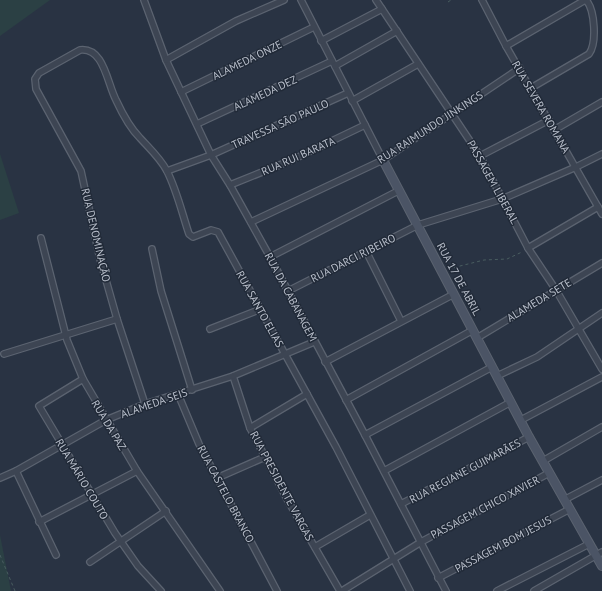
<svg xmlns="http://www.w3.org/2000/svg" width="602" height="591" viewBox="0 0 602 591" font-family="'PT Sans',sans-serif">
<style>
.green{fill:#2b4044}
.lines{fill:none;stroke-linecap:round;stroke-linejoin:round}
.street-casing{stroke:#5b6370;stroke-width:8}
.secondary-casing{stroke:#5b6370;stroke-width:10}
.path{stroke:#495d60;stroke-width:1;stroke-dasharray:3 3;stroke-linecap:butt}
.street{stroke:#3d4553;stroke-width:5.5}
.secondary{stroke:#4b5465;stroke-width:8}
.labels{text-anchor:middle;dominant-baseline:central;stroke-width:3;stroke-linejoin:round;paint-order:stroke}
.street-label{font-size:11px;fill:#bac0cc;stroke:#212a38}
</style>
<rect width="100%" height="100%" fill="#293343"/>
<!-- green -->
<g class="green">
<polygon points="0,0 50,0 0,36"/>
<polygon points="0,154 19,213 0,220"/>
<polygon points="0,535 11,591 0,591"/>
</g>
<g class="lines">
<!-- street casing -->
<g class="street-casing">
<g id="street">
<polyline points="144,0 166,60 211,155 230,185 270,257 365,435 446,591"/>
<polyline points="301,0 383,160"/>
<polyline points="376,0 480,156 528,248 556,290 602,369"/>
<polyline points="482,0 506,46 602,214"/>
<polyline points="321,41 382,9"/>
<polyline points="506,46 585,0"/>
<polyline points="166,60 236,21 284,0"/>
<polyline points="335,66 397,31"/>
<path d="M 531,88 L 589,54 C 597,43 595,10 586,0"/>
<polyline points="181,92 314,27"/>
<polyline points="352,101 418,64"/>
<polyline points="197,124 332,61"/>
<polyline points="554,130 602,102"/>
<polyline points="480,156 549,120"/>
<polyline points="167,171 211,155 348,93"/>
<polyline points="230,185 292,160 365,125"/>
<polyline points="251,222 383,160 520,68"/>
<polyline points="41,238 67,340 83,379 137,471 220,591"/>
<polyline points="528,248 598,207"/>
<polyline points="152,249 161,291 192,390"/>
<polyline points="366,251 401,321"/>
<polyline points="270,257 398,191"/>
<polyline points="288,291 418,225 502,199 576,167 602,154"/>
<polyline points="210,329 261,309"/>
<polyline points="477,338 602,263"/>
<polyline points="4,354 117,319"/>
<polyline points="325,362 454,294"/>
<polyline points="233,376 250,428 287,499 340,591"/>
<polyline points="497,376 537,357 602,313"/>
<polyline points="83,379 39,406 115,533 138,566 161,591"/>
<polyline points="178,394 199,444 277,591"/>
<polyline points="346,400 473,330"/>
<path d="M 145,404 L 117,319 L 100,259 L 81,171 L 36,89 L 35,79 L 39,73 L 80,50 C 104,47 107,83 116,100 C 122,113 129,127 140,138 C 150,149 160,158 167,171 C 177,191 182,213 189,234 L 193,237 L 211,230 L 218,232 L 336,447 L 410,591"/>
<polyline points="521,420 602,377"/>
<polyline points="250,428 307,394"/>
<polyline points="365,435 492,367"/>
<polyline points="543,461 602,427"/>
<polyline points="16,471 56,555"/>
<polyline points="384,471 511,402"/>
<polyline points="0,478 16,471 106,420 145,404 233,376 314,342"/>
<polyline points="217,478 265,457"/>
<polyline points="564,500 602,480"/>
<polyline points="401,504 529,437"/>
<polyline points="39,522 137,471"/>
<polyline points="315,547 370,515"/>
<polyline points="90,562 166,511"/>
<polyline points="438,578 568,510"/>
<polyline points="342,591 421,542 549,473"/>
<polyline points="497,591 589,544"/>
<polyline points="534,591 602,552"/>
</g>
</g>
<!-- secondary casing -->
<g class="secondary-casing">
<polyline id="secondary" points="383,160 529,437 602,566"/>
</g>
<!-- path -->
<g class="path">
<polyline points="448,2 451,0"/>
<polyline points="448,269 484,260 507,259 522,252"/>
<polyline points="0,555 15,591"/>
</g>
<!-- street -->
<use href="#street" class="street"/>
<!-- secondary -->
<use href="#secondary" class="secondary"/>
</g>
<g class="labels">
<!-- street labels -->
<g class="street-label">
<text transform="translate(247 60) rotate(-26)">ALAMEDA ONZE</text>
<text transform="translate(265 93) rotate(-25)">ALAMEDA DEZ</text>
<text transform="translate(541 107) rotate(60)">RUA SEVERA ROMANA</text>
<text transform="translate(280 124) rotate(-24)">TRAVESSA SÃO PAULO</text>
<text transform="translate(430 127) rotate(-33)">RUA RAIMUNDO JINKINGS</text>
<text transform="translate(298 156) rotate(-24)">RUA RUI BARATA</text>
<text transform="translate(493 182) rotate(61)">PASSAGEM LIBERAL</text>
<text transform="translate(96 235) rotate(77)">RUA DENOMINAÇÃO</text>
<text transform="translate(353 258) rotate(-27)">RUA DARCI RIBEIRO</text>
<text transform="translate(459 279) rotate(62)">RUA 17 DE ABRIL</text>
<text transform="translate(291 297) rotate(62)">RUA DA CABANAGEM</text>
<text transform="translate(539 300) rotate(-31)">ALAMEDA SETE</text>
<text transform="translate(260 309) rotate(61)">RUA SANTO ELIAS</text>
<text transform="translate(154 403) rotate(-19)">ALAMEDA SEIS</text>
<text transform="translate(109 425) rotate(59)">RUA DA PAZ</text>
<text transform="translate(465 471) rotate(-28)">RUA REGIANE GUIMARÃES</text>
<text transform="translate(82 479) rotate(59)">RUA MÁRIO COUTO</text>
<text transform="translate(282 486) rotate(62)">RUA PRESIDENTE VARGAS</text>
<text transform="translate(226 494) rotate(62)">RUA CASTELO BRANCO</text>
<text transform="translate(485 507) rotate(-28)">PASSAGEM CHICO XAVIER</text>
<text transform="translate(503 544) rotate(-28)">PASSAGEM BOM JESUS</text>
</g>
</g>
</svg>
